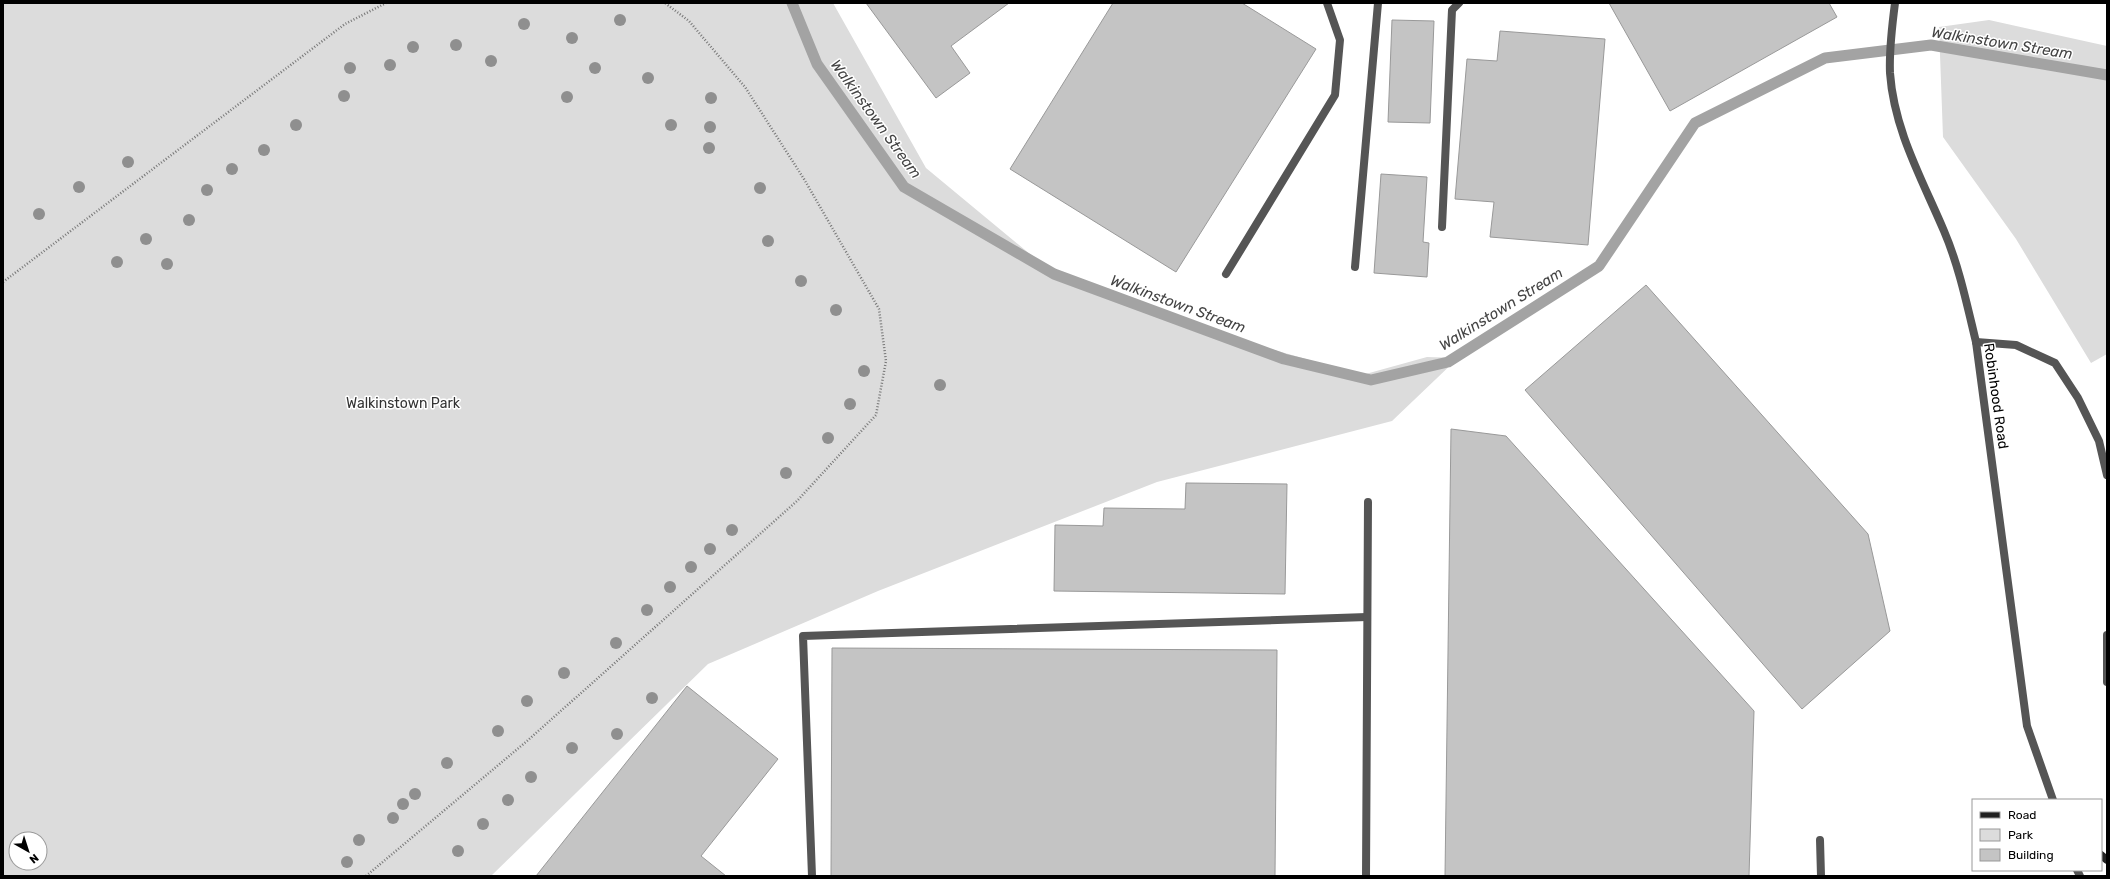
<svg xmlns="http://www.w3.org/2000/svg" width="2110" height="879" viewBox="0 0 2110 879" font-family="Rubik,sans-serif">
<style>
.green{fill:#dcdcdc;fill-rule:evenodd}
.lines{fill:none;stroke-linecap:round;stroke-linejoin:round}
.stream{stroke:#a3a3a3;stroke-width:11}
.building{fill:#c4c4c4;stroke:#999}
.path{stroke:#777;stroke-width:2.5;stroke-dasharray:1 2;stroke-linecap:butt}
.service{stroke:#555;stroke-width:8}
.minor{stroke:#555;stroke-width:8}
.tertiary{stroke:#555;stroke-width:8}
.secondary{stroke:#222;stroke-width:8}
.tree{fill:#8f8f8f}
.labels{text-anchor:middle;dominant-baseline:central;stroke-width:3;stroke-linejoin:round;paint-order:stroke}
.street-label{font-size:14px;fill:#000;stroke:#fff}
.park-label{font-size:14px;fill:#333;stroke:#fff}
.water-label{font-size:15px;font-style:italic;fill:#444;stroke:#fff}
</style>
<rect width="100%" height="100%" fill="#fff"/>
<!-- green -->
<g class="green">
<path d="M 3,3 L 833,3 L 926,168 L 1054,274 L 1267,348 L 1362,375 L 1427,357 L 1458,358 L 1392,421 L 1157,482 L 878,591 L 708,664 L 491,876 L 3,876 ZM 16,839 L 40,839 L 40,863 L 16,863 Z"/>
<polygon points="1989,20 2107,46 2107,354 2091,363 2016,239 1943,137 1939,27"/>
</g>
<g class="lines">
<!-- stream -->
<polyline class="stream" points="792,3 817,64 904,187 1054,274 1284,359 1371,380 1448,362 1599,266 1695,123 1825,58 1931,45 2107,75"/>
</g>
<!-- building -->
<g class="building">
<polygon points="866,3 1009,3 951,46 970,73 936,98"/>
<polygon points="1113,3 1242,3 1316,49 1176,272 1010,169"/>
<polygon points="1609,3 1829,3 1837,17 1670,111"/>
<polygon points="1392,20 1434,21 1430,123 1388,122"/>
<polygon points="1500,31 1605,39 1588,245 1490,237 1494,202 1455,199 1467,59 1497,61"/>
<polygon points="1381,174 1427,177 1423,242 1429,243 1427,277 1374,273"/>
<polygon points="1646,285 1868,534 1890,631 1802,709 1525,390"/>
<polygon points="1451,429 1506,436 1754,711 1749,876 1445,876"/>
<polygon points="1186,483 1287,484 1285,594 1054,591 1055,525 1103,526 1104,508 1185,509"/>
<polygon points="832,648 1277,650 1275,876 831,876"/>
<polygon points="687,686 778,759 701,856 726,876 536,876"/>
</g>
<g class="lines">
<!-- path -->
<g class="path">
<polyline points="3,282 345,24 386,3"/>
<polyline points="366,876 527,741 797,501 876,415 886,361 879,309 804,179 745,87 689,21 665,3"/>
</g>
<!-- service -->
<g class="service">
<polyline points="1442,227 1452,10 1459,3"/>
<polyline points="1355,267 1378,3"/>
<polyline points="1226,274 1335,95 1340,40 1327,3"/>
<polyline points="1820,840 1821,876"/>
<polyline points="812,876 803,636 1367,617"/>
<polyline points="1366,876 1368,502"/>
</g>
<!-- minor -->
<g class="minor">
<polyline points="1976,342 2016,345 2055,363 2078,398 2099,441 2107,475"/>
<polyline points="2107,635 2107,682"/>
</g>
<!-- tertiary -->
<g class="tertiary">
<path d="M 1895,3 C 1892,26 1889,50 1890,73 C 1894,130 1922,179 1944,231 C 1959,266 1967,305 1976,342 L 2027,726 L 2053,800"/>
<polyline points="2077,870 2080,876"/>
</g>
<!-- secondary -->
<polyline class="secondary" points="2101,855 2107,860"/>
</g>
<!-- trees -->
<g class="tree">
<circle cx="620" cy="20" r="6"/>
<circle cx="524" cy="24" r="6"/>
<circle cx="572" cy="38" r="6"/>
<circle cx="456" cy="45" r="6"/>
<circle cx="413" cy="47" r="6"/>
<circle cx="491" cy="61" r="6"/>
<circle cx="390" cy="65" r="6"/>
<circle cx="350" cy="68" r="6"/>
<circle cx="595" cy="68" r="6"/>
<circle cx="648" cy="78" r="6"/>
<circle cx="344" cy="96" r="6"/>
<circle cx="567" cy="97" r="6"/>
<circle cx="711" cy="98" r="6"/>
<circle cx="296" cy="125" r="6"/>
<circle cx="671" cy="125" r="6"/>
<circle cx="710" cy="127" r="6"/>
<circle cx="709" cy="148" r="6"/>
<circle cx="264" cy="150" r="6"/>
<circle cx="128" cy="162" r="6"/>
<circle cx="232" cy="169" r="6"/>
<circle cx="79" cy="187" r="6"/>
<circle cx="760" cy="188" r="6"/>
<circle cx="207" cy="190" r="6"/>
<circle cx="39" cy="214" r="6"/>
<circle cx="189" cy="220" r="6"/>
<circle cx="146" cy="239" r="6"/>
<circle cx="768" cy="241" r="6"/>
<circle cx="117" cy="262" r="6"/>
<circle cx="167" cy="264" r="6"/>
<circle cx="801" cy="281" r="6"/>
<circle cx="836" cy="310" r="6"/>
<circle cx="864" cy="371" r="6"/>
<circle cx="940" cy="385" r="6"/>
<circle cx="850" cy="404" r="6"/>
<circle cx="828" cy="438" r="6"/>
<circle cx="786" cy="473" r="6"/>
<circle cx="732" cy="530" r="6"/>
<circle cx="710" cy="549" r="6"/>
<circle cx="691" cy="567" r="6"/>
<circle cx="670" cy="587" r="6"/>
<circle cx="647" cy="610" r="6"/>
<circle cx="616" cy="643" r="6"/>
<circle cx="564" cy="673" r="6"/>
<circle cx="652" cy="698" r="6"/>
<circle cx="527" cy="701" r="6"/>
<circle cx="498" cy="731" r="6"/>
<circle cx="617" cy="734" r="6"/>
<circle cx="572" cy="748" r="6"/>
<circle cx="447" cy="763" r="6"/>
<circle cx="531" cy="777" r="6"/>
<circle cx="415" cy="794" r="6"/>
<circle cx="508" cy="800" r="6"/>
<circle cx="403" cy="804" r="6"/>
<circle cx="393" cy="818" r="6"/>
<circle cx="483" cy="824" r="6"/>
<circle cx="359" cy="840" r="6"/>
<circle cx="458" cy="851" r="6"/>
<circle cx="347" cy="862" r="6"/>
</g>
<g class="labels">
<!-- street labels -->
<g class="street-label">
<text transform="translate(1996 396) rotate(82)">Robinhood Road</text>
</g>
<!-- park labels -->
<g class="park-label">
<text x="403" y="403">Walkinstown Park</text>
</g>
<!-- water labels -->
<g class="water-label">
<text transform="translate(2002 43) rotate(9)">Walkinstown Stream</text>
<text transform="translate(876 119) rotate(54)">Walkinstown Stream</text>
<text transform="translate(1178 304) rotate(20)">Walkinstown Stream</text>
<text transform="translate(1501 309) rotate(-32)">Walkinstown Stream</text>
</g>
</g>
<!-- border -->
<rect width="2110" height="879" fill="none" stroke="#000000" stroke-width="8"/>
<!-- legend -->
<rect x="1972" y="799" width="130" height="72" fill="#ffffff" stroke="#999999"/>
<rect x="1980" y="812" width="20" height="6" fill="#222222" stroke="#999999"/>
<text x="2008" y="819" font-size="12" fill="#000000">Road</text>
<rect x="1980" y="829" width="20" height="12" fill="#dcdcdc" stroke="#999999"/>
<text x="2008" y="839" font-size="12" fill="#000000">Park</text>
<rect x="1980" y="849" width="20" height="12" fill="#c4c4c4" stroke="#999999"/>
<text x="2008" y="859" font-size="12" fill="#000000">Building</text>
<!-- north arrow -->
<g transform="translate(28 851) rotate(141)"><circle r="19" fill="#ffffff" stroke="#999999"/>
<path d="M0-3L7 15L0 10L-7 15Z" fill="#000000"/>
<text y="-6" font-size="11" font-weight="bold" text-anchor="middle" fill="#000000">N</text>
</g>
</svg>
